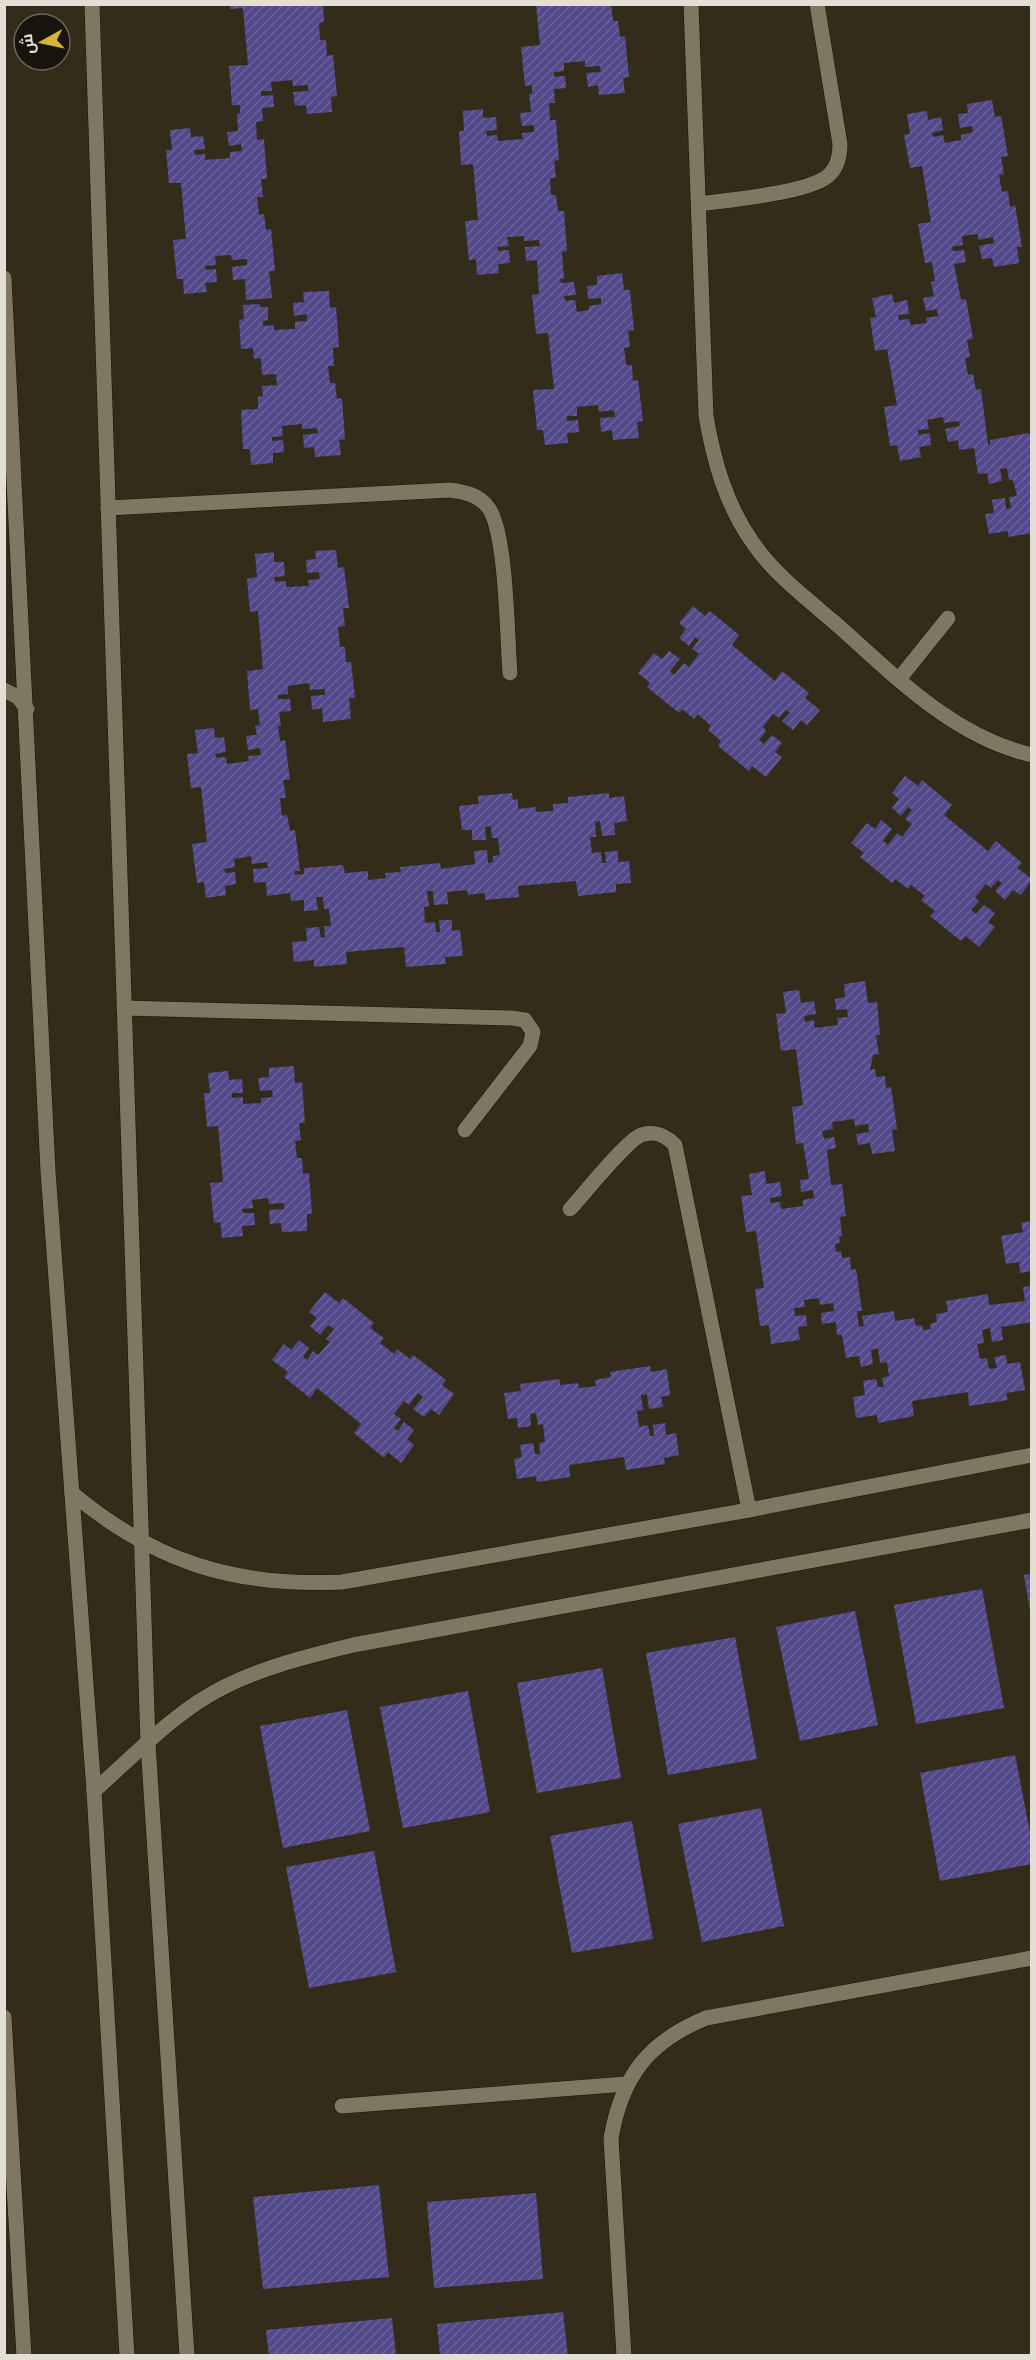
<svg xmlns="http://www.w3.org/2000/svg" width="1036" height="2360" viewBox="0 0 1036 2360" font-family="'PT Sans Narrow',Cairo,sans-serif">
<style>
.building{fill:url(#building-hatch)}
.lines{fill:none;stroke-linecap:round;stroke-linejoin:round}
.service-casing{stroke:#1b1404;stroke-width:16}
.minor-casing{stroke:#1b1404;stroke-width:16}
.tertiary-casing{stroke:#1b1404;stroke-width:16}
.service{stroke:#807763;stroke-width:15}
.minor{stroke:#807763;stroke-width:15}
.tertiary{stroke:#807763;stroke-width:15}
</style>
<defs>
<pattern id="building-hatch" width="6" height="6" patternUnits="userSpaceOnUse" patternTransform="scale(1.5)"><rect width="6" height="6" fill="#53498a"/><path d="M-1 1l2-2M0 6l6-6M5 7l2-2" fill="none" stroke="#6c639a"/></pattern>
</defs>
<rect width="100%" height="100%" fill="#342c1a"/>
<!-- building -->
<g class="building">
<polygon points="230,4 323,4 324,22 319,23 320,40 326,40 327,56 333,55 337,96 331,97 332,112 307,114 306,105 295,106 293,92 308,91 308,85 293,86 292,80 271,82 272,91 261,91 261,96 273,95 274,107 262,108 263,121 256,122 257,140 264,139 267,179 261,179 263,197 257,197 259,215 264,214 266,230 271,229 275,271 269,271 272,298 246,300 245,279 233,280 232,267 247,265 247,259 232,260 231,255 215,256 216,265 205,266 206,270 216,269 217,282 205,283 207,292 184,294 183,279 177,279 173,240 186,239 181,183 169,183 166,150 172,150 170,130 190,128 191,137 203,136 205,149 194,150 195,155 205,154 205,160 230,158 230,152 242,151 241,144 229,146 227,132 238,131 237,114 240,113 240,105 232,105 229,66 248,65 243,8 230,9"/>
<polygon points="536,4 611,4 613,21 618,21 620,37 625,36 629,77 623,78 625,93 599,95 598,85 588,87 586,73 601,72 600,66 585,67 585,61 564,63 564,71 554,72 554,77 565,76 566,88 554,89 555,103 549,103 550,120 556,120 559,160 554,161 556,178 550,178 551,195 556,195 558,211 564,211 567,251 562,252 564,279 560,279 561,283 574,282 576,295 564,296 565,301 575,300 577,312 589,310 589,306 601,304 601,298 588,299 587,286 597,285 597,276 622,273 624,290 630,290 634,330 628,331 630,347 624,348 626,365 632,365 633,381 638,380 643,421 637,422 639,438 613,440 612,430 601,432 600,418 615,417 614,410 599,412 598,405 577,407 577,416 567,416 567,421 578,420 579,432 567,433 568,443 545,445 543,430 537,430 533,390 554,389 548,333 536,334 532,295 539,294 537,260 526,261 525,247 540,246 539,240 524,241 524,236 507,237 509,246 497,247 498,251 509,250 510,263 498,264 499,273 477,275 476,259 469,260 465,221 478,220 473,164 461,165 459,131 464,131 463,111 483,109 483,118 496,117 497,130 486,131 487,136 497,135 498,141 523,139 522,133 534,132 534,125 522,126 520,113 531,112 529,94 532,94 532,85 525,86 521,47 540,45"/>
<polygon points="992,100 995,117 1001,116 1008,156 1001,157 1004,174 999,175 1002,192 1008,191 1010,207 1015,205 1022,247 1017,247 1019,263 994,267 992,258 982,259 979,246 994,243 993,237 978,240 978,234 962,236 963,245 952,247 953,251 964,250 966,262 954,264 961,300 966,299 973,339 967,340 970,357 965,358 968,375 973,374 976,390 981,389 988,445 990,444 990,440 1029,433 1032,439 1032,533 1008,537 1008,531 989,534 985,514 994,513 992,500 1005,498 1006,509 1011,508 1009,497 1017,496 1013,480 1009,480 1007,468 1000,469 1002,481 989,484 987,473 978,474 974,448 959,450 958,440 948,442 945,429 960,426 959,421 944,423 943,417 927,420 929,429 918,430 919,435 930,433 931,445 919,447 921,457 900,461 897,445 890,446 884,407 897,405 887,349 875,351 870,318 876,317 872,298 892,294 894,303 907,300 909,314 898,315 899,320 909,319 911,325 927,323 926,318 938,316 937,309 926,311 923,298 934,296 931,282 935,281 932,262 925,263 918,224 931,222 922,166 910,168 904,135 910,134 907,114 927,111 928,120 941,117 943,130 932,133 933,137 943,135 945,143 961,140 961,135 973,132 972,126 960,128 958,114 968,113 967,104"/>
<polygon points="329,291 330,308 336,307 339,347 333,348 334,366 328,366 330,383 335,383 337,399 342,398 345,439 339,440 341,455 315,457 314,447 304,448 303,435 318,433 317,428 302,429 302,424 282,426 283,436 272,437 272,441 283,440 284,452 273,453 273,463 251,465 250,449 243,449 241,410 258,409 258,397 263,396 262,386 277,385 276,374 262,375 261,358 254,359 253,348 241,349 239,320 244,319 243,305 260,304 260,307 268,307 268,320 263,321 263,326 274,325 274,330 295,329 295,322 307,321 307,314 294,316 293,303 304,302 303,292"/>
<polygon points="336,550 338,568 344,567 349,608 343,608 345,626 338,627 340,647 345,647 346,662 351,662 355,698 349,698 351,719 323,722 322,708 312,710 311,696 325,695 325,689 310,690 309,683 288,686 288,694 278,695 278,699 290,699 291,711 279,712 281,726 278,726 280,741 285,740 290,780 283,780 286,798 280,798 282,816 287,815 290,831 295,830 300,871 295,871 295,875 304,874 304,868 343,865 345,873 368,871 368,880 386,878 385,873 401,872 400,867 440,863 441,869 475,864 474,851 487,850 488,863 493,862 493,856 500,855 498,838 492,838 491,826 485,827 486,840 472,840 472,830 462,830 459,806 479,804 478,796 512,793 513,800 518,799 518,809 536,807 536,812 553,811 553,804 568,803 568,797 609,793 609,798 624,796 627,821 614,823 615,835 602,836 600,821 595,822 596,837 590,837 592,853 601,852 602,863 606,863 605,852 618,851 618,862 629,861 631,883 616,884 616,892 578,896 576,881 518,886 519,897 485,900 485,893 468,895 467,890 447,892 448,904 434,905 433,891 427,891 429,906 424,907 425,923 435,922 436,932 440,932 439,920 452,920 452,931 460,930 463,956 445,957 446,964 406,967 404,947 346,952 347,964 314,967 314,960 294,962 292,942 307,941 306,928 319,927 321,938 325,937 324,926 331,926 329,909 324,909 323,897 316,897 318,910 304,911 304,900 291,901 290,893 267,896 266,882 254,883 253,869 268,868 267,862 252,864 251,856 234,859 235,867 224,869 225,873 235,872 236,884 225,886 226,895 206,898 204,882 197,883 192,844 207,842 201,787 191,788 187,754 198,753 195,730 214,728 215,738 224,737 226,752 215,754 216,758 226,757 227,764 249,761 248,756 261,755 260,748 248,750 246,736 257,735 255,726 260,725 258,709 250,710 247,671 263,669 258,611 250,612 247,579 257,577 255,554 274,552 274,562 284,562 285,576 274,577 275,582 286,581 286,587 309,586 308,580 320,579 319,572 307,573 306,560 316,559 315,551"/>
<polygon points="693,606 705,616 710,611 739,635 732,645 775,681 782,671 809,693 805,698 820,710 807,725 801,720 793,730 782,721 790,713 786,710 779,718 773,714 763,727 766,731 759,740 764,744 772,735 782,743 775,752 782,757 766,777 752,766 749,771 718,746 721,741 708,730 711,726 698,714 694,719 682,709 679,713 647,687 650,683 638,673 654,653 662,659 669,651 680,659 670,671 674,675 684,663 689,667 699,654 692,649 699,640 695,637 689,646 679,638 686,629 679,623"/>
<polygon points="905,776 918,786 922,780 952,805 944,815 988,851 996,841 1022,863 1017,868 1032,879 1021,895 1013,890 1005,900 995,891 1002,883 998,880 991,888 986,884 975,897 979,901 971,910 976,914 984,905 995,913 988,922 995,927 979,947 966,936 961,941 930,916 935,911 921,900 925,896 911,885 908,889 895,879 892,883 860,857 864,853 851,843 867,823 875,829 881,820 892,829 883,841 888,845 897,833 902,837 912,824 905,819 912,810 908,807 901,816 892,808 899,799 892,793"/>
<polygon points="865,981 868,1003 877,1002 880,1035 876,1035 879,1054 873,1055 870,1070 875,1069 876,1077 885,1076 886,1088 891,1087 897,1129 892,1130 895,1151 872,1154 870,1143 858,1145 856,1134 869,1132 868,1124 855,1126 854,1119 832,1122 833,1129 822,1131 824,1139 834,1137 836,1148 827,1150 831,1185 842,1184 846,1216 840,1217 842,1236 839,1237 840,1243 835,1244 836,1252 841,1251 842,1258 850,1257 851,1270 856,1269 862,1311 857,1311 859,1327 864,1326 862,1316 894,1311 895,1321 914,1318 916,1326 922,1325 923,1330 931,1329 930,1324 937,1322 936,1314 948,1312 946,1301 988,1294 989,1305 1025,1301 1023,1287 1032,1286 1032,1322 1001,1327 1003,1340 992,1342 990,1328 982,1330 984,1343 977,1344 980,1359 987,1358 989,1369 997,1368 994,1357 1006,1355 1007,1364 1020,1362 1025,1390 1006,1393 1008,1400 969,1406 968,1392 912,1401 914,1416 878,1423 877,1415 856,1418 853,1397 865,1395 863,1381 876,1379 878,1387 884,1387 882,1378 889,1376 887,1362 880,1363 878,1348 871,1350 873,1364 861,1367 859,1356 846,1358 842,1335 837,1335 836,1322 822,1324 821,1313 834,1311 833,1303 820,1305 819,1298 804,1300 805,1307 794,1308 795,1316 806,1315 807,1326 798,1327 800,1340 771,1344 769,1325 760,1326 755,1289 764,1288 756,1231 746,1232 741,1196 752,1195 749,1174 765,1171 766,1184 780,1182 782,1196 770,1198 770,1203 780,1202 781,1209 803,1206 803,1200 814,1198 813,1190 801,1192 800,1180 809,1179 803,1143 796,1144 792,1107 803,1105 796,1049 781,1051 776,1014 786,1013 783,992 799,990 801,1003 814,1001 816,1014 804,1016 805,1022 814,1020 815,1028 838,1025 837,1018 848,1017 847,1009 836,1010 835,999 845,997 844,984"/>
<polygon points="294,1066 295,1083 302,1082 305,1123 299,1123 301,1140 295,1141 297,1158 302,1158 303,1174 309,1173 312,1214 307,1214 307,1231 282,1232 281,1223 270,1224 269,1210 284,1209 284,1203 269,1204 268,1198 252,1200 253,1208 242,1209 243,1213 254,1213 255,1225 242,1226 243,1236 222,1238 220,1222 214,1223 210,1183 223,1182 218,1126 207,1127 204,1093 210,1093 208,1073 228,1071 229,1080 242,1079 243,1093 232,1093 232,1098 243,1097 243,1104 261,1103 261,1098 273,1097 272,1090 260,1091 258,1078 269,1077 269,1068"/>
<polygon points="1032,1221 1032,1271 1020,1273 1019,1262 1006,1264 1001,1236 1023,1232 1021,1223"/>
<polygon points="325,1292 339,1303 343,1298 374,1323 370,1328 384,1338 380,1343 394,1354 397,1349 410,1359 413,1355 446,1380 442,1385 454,1394 439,1415 431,1409 424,1417 413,1409 423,1397 418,1393 409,1405 404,1401 394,1414 401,1419 394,1428 398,1431 404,1422 414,1430 407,1439 414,1445 401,1463 388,1452 384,1458 354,1433 361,1424 317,1388 310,1398 284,1377 288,1372 272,1360 284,1344 291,1350 299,1340 309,1348 303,1357 307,1360 313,1351 318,1355 330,1342 326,1339 334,1329 328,1325 320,1335 310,1326 317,1318 309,1312"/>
<polygon points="650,1366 651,1372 667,1369 670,1395 661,1397 663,1407 649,1409 647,1394 641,1395 643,1410 637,1411 639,1427 648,1425 650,1436 654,1436 653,1425 665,1423 666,1435 676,1433 679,1455 664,1458 665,1464 626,1470 624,1457 569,1465 570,1477 537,1482 536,1476 517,1479 514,1459 522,1457 520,1445 533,1443 535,1454 540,1454 539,1443 545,1442 543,1424 538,1425 536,1413 530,1414 531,1426 518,1428 517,1418 508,1419 504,1393 521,1391 520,1384 560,1379 560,1385 578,1383 579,1388 596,1386 595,1380 611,1377 610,1372"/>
<polygon points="1032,1574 1032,1611 1030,1611 1024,1575"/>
<polygon points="982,1589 1004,1708 916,1724 894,1605"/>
<polygon points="855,1611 878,1725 800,1741 776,1627"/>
<polygon points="735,1637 757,1759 668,1775 646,1653"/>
<polygon points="602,1668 621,1778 537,1793 517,1683"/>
<polygon points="468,1691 490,1812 403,1828 380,1707"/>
<polygon points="347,1710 370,1831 283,1848 260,1726"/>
<polygon points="1015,1755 1032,1843 1032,1864 940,1881 920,1773"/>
<polygon points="761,1808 784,1926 702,1942 678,1824"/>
<polygon points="632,1821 653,1939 572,1953 550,1836"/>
<polygon points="374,1851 396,1972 309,1988 286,1867"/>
<polygon points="379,2185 389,2277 263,2289 253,2197"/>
<polygon points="536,2193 543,2279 434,2288 427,2202"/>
<polygon points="563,2312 568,2356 440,2356 437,2324"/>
<polygon points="392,2318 396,2356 269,2356 266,2330"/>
</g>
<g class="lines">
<!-- service casing -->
<g class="service-casing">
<g id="service">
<path d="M 699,204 C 727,200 813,193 830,174 C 838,166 840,154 840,144 L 817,4"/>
<path d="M 108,508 L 450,490 C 465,492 478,495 487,506 C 507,528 507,639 510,673"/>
<polyline points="899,679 948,618"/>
<polyline points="124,1008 512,1018 525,1020 533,1032 530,1046 465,1130"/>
<path d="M 570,1209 C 584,1194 626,1141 641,1135 C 655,1130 665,1135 675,1145 L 749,1510"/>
<polyline points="342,2106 626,2084"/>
</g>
</g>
<!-- minor casing -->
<g class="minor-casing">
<g id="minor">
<polyline points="92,4 148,1743 187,2356"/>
<path d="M 691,4 L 706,416 C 714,462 726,505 753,543 C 774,574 806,598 834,622 C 893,674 952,737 1032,755"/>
<path d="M 72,1493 C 154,1562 235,1587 342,1582 L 749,1510 L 1032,1455"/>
<path d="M 94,1791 C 135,1755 176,1710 226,1686 C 266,1666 310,1656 353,1645 L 1032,1520"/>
<path d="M 624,2356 L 611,2138 C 622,2076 648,2042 706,2018 L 1032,1958"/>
</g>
</g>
<!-- tertiary casing -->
<g class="tertiary-casing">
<g id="tertiary">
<polyline points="4,278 48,1171 94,1791 127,2356"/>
<polyline points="4,690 18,697 27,709"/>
<polyline points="4,2017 24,2356"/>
</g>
</g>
<!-- service -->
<use href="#service" class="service"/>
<!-- minor -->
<use href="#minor" class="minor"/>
<!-- tertiary -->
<use href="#tertiary" class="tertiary"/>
</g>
<!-- border -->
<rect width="1036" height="2360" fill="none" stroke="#e4dfd4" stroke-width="12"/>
<!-- north arrow -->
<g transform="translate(42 42) rotate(262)"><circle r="28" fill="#18150d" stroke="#6a665d" stroke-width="1.5"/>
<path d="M0-4.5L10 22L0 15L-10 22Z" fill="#d5b534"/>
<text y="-9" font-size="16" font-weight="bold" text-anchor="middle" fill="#e4dfd4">ش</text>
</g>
</svg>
